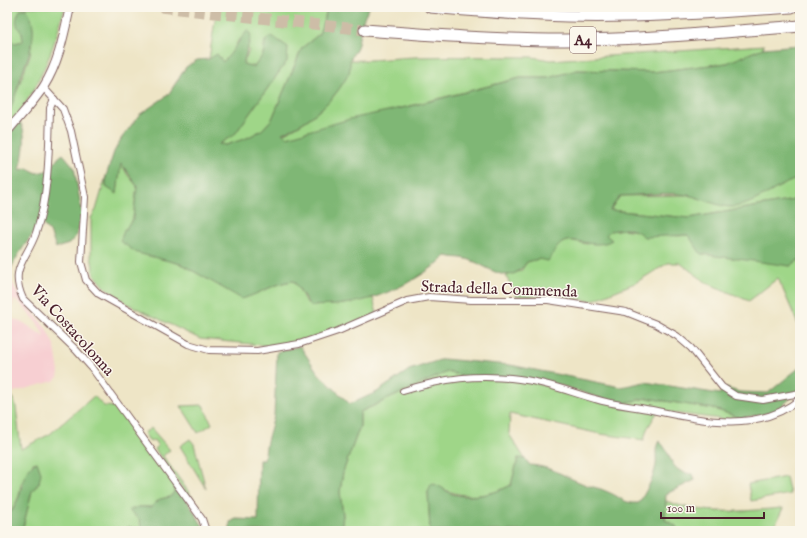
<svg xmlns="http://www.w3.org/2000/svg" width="807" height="538" viewBox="0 0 807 538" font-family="'IM FELL English',serif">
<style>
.built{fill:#f7cfd2}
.green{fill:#9fd688;stroke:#747a5a}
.forest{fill:#7fb774;stroke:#646b50}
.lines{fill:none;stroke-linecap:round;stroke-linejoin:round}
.highway-tunnel{stroke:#cdbda7;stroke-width:11;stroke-dasharray:11 5.5;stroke-linecap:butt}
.street-casing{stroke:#836461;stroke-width:8}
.secondary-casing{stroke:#836461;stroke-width:10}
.highway-casing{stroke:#836461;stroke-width:13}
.street{stroke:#fff;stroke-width:6}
.secondary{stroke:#fff;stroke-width:8}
.highway{stroke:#fff;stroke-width:11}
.labels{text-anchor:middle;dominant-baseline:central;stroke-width:3;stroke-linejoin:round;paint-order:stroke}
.shield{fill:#fbf7ec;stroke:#7f6065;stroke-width:1}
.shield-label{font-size:15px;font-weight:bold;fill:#4a1f2b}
.street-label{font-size:16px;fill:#4a1f2b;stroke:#fbf7ec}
</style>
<rect width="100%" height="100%" fill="#fbf7ec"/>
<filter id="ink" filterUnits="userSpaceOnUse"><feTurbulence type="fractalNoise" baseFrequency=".025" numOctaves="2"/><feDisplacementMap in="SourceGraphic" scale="8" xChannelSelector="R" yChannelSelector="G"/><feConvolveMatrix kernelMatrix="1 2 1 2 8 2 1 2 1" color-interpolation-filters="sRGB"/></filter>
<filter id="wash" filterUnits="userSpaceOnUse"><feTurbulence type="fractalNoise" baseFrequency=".012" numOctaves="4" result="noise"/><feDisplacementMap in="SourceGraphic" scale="16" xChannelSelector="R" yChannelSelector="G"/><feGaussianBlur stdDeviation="0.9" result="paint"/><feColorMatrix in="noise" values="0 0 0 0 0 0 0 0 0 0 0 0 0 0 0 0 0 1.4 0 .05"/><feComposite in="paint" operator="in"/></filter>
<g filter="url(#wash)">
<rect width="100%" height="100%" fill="#eee5c6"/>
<!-- built -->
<polygon class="built" points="9,277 17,292 46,328 55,347 59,372 58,377 54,381 10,393 7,384 7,317 24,323 45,337 36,321 19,302 14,300 11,310 7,309 7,281"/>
<!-- green -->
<g class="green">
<path d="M 7,7 L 65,7 C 53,51 38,93 7,127 L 7,118 L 30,55 L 33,27 L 22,33 L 23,41 L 15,43 L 7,39 Z"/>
<polygon points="217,7 310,7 318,9 318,7 328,7 319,34 302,48 272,119 262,130 247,138 226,145 219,144 235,134 287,61 265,41 263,55 254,67 243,64 249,50 239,39 231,55 223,62 209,59"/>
<path d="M 764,45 L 763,48 L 727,63 L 653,72 L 577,70 L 549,78 L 520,78 L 287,137 L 282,134 C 309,123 349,91 350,60 C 372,61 393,58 415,57 C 454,56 493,57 532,57 L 551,60 Z"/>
<path d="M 121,162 L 127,174 L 137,186 L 133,219 L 124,231 L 160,258 L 181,264 L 242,298 C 259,294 277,282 295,281 L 304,299 L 310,306 L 344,304 L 373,298 L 377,314 L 299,344 L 271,346 L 200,339 L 128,304 L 105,287 L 94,274 L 91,256 L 91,218 L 96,210 L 106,176 L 106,187 L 117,193 Z"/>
<polygon points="800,178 800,199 689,218 610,210 620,196 686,195 742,204 763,196 787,182"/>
<polygon points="622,229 678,236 688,235 790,266 800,259 800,329 778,278 749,301 707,283 680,263 668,263 635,283 591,301 557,296 516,296 506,276 521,271 527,262 538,259 561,243 569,240 587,244 606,235 610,231"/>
<path d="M 447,372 L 469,377 L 509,377 L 619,404 L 647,398 L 714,409 L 741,418 L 736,421 L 658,411 L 647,429 L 644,440 L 600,434 L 510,414 L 509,434 L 525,459 L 518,458 L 511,485 C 490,497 465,499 443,489 L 428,492 L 430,531 L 341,531 L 343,515 L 340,492 L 343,472 L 360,426 L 360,412 Z"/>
<polygon points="7,384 16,407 21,449 50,434 94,396 104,406 115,407 119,411 175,483 174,492 170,497 160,499 151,507 138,507 130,510 139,519 142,529 129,527 118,531 22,531 32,491 39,483 37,462 33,463 21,484 19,496 12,511 7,513"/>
<polygon points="203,405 212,424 198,433 181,406"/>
<polygon points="151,428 170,450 163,456 203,512 212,531 155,449 158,446 154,440 150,442 144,433"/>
<polygon points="190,439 194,444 206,489 180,446"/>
<polygon points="786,477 790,494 751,501 748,484"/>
<path d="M 666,501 C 706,516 742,511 783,508 L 775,526 L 777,531 L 678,531 L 676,526 L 665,520 Z"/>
</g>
<!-- forest -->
<g class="forest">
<path d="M 328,7 L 370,7 C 362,16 360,33 358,44 C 357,49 353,53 351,58 C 349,63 351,68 349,73 C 335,100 310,122 282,133 L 287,137 L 350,119 L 411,106 L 520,78 L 549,78 L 577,70 L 653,72 L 727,63 L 763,48 L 800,45 L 800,178 C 777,184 753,208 729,207 C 718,206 700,198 688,195 C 668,192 640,195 620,196 L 610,210 L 689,218 L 800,199 L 800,259 L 790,266 L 701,254 L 688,235 L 644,237 C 633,226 625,229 610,231 L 606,235 L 612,240 C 594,251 574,235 562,243 C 557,246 552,255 548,261 L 538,259 L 527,262 C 509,288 492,268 470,260 C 463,257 453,258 446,256 C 420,280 379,300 344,304 C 333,306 322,305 310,306 L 294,281 C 277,282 259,294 242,299 L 181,264 L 137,253 L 120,241 L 124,231 L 133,219 L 137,186 L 121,163 L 117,194 L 106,187 L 106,176 L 114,152 L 121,139 L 139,115 L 168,95 L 186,67 L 197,60 L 209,59 L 217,54 L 223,62 C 233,53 238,40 248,30 L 251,36 L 243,64 L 254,67 L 263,55 L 265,41 L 272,36 L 288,47 L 287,61 L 235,134 L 219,144 L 226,145 L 247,138 L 262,130 L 272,119 L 302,48 L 319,34 Z"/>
<path d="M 26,8 C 41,30 29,54 21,76 C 17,90 13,104 7,118 L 7,39 L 15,43 L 23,41 L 22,33 C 15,25 15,19 20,10 Z"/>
<path d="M 20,122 C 28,135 23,155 20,170 L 27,168 L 37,173 L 50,170 L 58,158 L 63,154 L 74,167 L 82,213 L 77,235 L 69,244 L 56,248 L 50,232 L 42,224 C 30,236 9,265 7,281 L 7,136 Z"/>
<polygon points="300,346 318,373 350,404 377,392 409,370 443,359 510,365 621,387 645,382 720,394 722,387 740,392 768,393 800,367 800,390 775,412 741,418 714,409 647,398 619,404 556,384 469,377 447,372 360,412 360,426 343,472 340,492 343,515 341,531 230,531 230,522 236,519 258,520 259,460 264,460 267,441 274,416 277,352"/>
<path d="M 659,441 C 674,455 667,472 693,474 L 695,480 L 666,494 L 665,520 L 676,526 L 678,531 L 430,531 L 428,492 L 431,484 C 440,484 444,491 453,494 C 471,499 495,494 511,485 L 518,458 L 525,459 L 530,465 C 549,466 562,475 579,482 C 588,487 599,487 608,492 C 621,497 623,504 639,503 C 646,491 653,480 656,465 C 657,456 654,449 659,441 Z"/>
<path d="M 37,462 L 41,473 L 39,483 L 32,491 L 22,531 L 7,531 L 7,513 L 12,511 C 14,506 17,502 19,497 C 23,485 24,467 37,462 Z"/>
<polygon points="175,481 206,531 118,531 129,527 142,529 139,519 129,510 138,507 151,507 160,499 170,497 174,492"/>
</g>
</g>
<g filter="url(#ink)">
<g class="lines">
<!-- highway-tunnel -->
<polyline class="highway-tunnel" points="161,7 365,30"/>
<!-- street casing -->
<g class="street-casing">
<g id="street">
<polyline points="43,87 63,109 71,131 85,197 81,262 86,280 99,294 188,344 209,350 257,351 299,344 338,331 407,301 429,297 471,300 548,300 626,312 656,324 677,336 691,348 722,387 736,396 763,400 800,393"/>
<path d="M 54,99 L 50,108 C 49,148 49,196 36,233 C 26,261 9,268 23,299 L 76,350 L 91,367 L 202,519 L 206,531"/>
<path d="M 403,391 C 445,378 475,374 519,379 C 546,382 570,392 595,399 C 614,405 633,406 652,410 C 700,420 758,434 800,399"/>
</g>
</g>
<!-- secondary casing -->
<g class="secondary-casing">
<path id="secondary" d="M 7,132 C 19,117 34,102 44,86 C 59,62 64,34 70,7"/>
</g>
<!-- highway casing -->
<g class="highway-casing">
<g id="highway">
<path d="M 430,7 C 475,11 521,15 567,16 C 642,18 717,12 792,7"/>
<path d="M 365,30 C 431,35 498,40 564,40 C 643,40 722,32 800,26"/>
</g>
</g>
<!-- street -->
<use href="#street" class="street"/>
<!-- secondary -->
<use href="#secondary" class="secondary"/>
<!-- highway -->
<use href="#highway" class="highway"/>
</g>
</g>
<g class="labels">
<!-- shield labels -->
<rect class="shield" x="570" y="27" width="26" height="26" rx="3"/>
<g class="shield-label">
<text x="583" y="40">A4</text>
</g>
<!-- street labels -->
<g class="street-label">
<text transform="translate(499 290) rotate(2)">Strada della Commenda</text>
<text transform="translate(72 331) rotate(48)">Via Costacolonna</text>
</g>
</g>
<!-- margin -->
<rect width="807" height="538" fill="none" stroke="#fbf7ec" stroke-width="24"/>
<!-- scale -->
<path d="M661 512v6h103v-6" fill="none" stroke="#4a1f2b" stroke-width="2"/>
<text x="667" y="512" font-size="12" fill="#4a1f2b" stroke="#fbf7ec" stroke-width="3" paint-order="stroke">100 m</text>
</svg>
